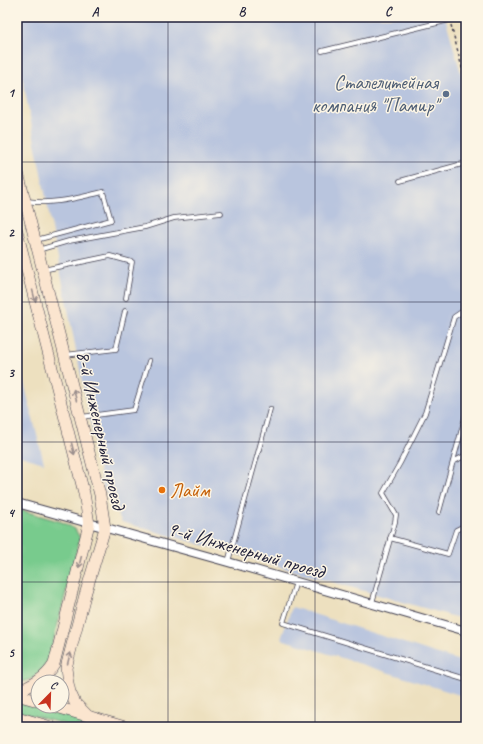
<svg xmlns="http://www.w3.org/2000/svg" width="483" height="744" viewBox="0 0 483 744" font-family="Caveat,sans-serif">
<style>
.industrial{fill:#b9c5de}
.green{fill:#78cb8d;stroke:#4d7664}
.lines{fill:none;stroke-linecap:round;stroke-linejoin:round}
.lane-casing{stroke:#403e4f;stroke-width:5.5}
.street-casing{stroke:#403e4f;stroke-width:10}
.secondary-casing{stroke:#403e4f;stroke-width:12}
.path{stroke:#403e4f;stroke-width:1.5;stroke-dasharray:3 3;stroke-linecap:butt}
.lane{stroke:#fff;stroke-width:4}
.street{stroke:#fff;stroke-width:8}
.secondary{stroke:#fbe5cf;stroke-width:11}
.oneway{stroke:#998d8c}
.grid{fill:none;stroke:#22223b;stroke-width:1;stroke-opacity:0.55}
.service-dot{fill:#5c6f8a;stroke:#fcf5e5;stroke-width:1.5}
.food-dot{fill:#e8710a;stroke:#fcf5e5;stroke-width:1.5}
.labels{text-anchor:middle;dominant-baseline:central;stroke-width:3;stroke-linejoin:round;paint-order:stroke}
.service-label{font-size:20px;fill:#4e5e75;stroke:#fcf5e5;text-anchor:end}
.street-label{font-size:20px;fill:#22223b;stroke:#fcf5e5}
.food-label{font-size:20px;fill:#c56008;stroke:#fcf5e5;text-anchor:start}
.neatline{fill:none;stroke:#22223b;stroke-width:1.5}
.grid-label{font-size:13px;text-anchor:middle;font-weight:bold;fill:#22223b}
</style>
<rect width="100%" height="100%" fill="#fcf5e5"/>
<filter id="ink" filterUnits="userSpaceOnUse"><feTurbulence type="fractalNoise" baseFrequency=".025" numOctaves="2"/><feDisplacementMap in="SourceGraphic" scale="8" xChannelSelector="R" yChannelSelector="G"/><feConvolveMatrix kernelMatrix="1 2 1 2 8 2 1 2 1" color-interpolation-filters="sRGB"/></filter>
<filter id="wash" filterUnits="userSpaceOnUse"><feTurbulence type="fractalNoise" baseFrequency=".012" numOctaves="4" result="noise"/><feDisplacementMap in="SourceGraphic" scale="16" xChannelSelector="R" yChannelSelector="G"/><feGaussianBlur stdDeviation="0.9" result="paint"/><feColorMatrix in="noise" values="0 0 0 0 0 0 0 0 0 0 0 0 0 0 0 0 0 1.4 0 .05"/><feComposite in="paint" operator="in"/></filter>
<g filter="url(#wash)">
<rect width="100%" height="100%" fill="#ede0bf"/>
<!-- industrial -->
<g class="industrial">
<polygon points="17,17 445,17 466,91 466,620 122,522 103,487 17,51"/>
<polygon points="17,355 44,463 17,455"/>
<polygon points="292,607 466,663 466,697 281,639"/>
</g>
<!-- green -->
<g class="green">
<path d="M 17,509 L 62,522 L 75,529 L 80,538 L 47,666 C 39,676 30,681 17,683 Z"/>
<polygon points="17,702 106,727 74,727 17,711"/>
</g>
</g>
<g filter="url(#ink)">
<g class="lines">
<!-- lane casing -->
<g class="lane-casing">
<g id="lane">
<polyline points="322,51 462,17"/>
<polyline points="400,181 466,163"/>
<path d="M 26,201 C 55,205 76,198 103,192 L 111,220 L 36,240"/>
<polyline points="466,237 465,244 466,246"/>
<polyline points="38,250 69,241 145,227 174,218 221,213"/>
<polyline points="43,270 110,256 132,262 126,298"/>
<polyline points="65,355 116,349 125,311"/>
<polyline points="81,417 134,410 149,361"/>
<polyline points="453,462 466,455"/>
<polyline points="439,512 466,414"/>
<polyline points="390,538 448,554 456,530 466,525"/>
<polyline points="228,562 270,409"/>
<polyline points="296,582 283,623 466,679"/>
<polyline points="372,603 395,522 396,515 383,493 400,463 425,413 454,317 466,309"/>
</g>
</g>
<!-- street casing -->
<g class="street-casing">
<g id="street">
<polyline points="17,503 228,562 466,631"/>
<polyline points="17,724 20,727"/>
</g>
</g>
<!-- secondary casing -->
<g class="secondary-casing">
<g id="secondary">
<polyline points="17,169 100,495 105,528 85,595 66,668 68,683 70,692 75,703 89,717"/>
<path d="M 17,231 L 84,493 L 89,524 L 54,664 C 45,679 32,685 17,692"/>
<polyline points="17,695 38,701"/>
<polyline points="53,706 125,727"/>
<polyline points="17,717 51,727"/>
</g>
</g>
<!-- path -->
<polyline class="path" points="451,25 466,83"/>
<!-- lane -->
<use href="#lane" class="lane"/>
<!-- street -->
<use href="#street" class="street"/>
<!-- secondary -->
<use href="#secondary" class="secondary"/>
</g>
<!-- one-way arrows -->
<defs><path id="oneway-shaft" d="M-6 0H5M1.5-3L5.5 0L1.5 3" fill="none" stroke-width="1.6" stroke-linecap="round" stroke-linejoin="round"/></defs>
<g class="oneway">
<use href="#oneway-shaft" transform="translate(34 296) rotate(76)"/>
<use href="#oneway-shaft" transform="translate(75 395) rotate(-104)"/>
<use href="#oneway-shaft" transform="translate(73 449) rotate(76)"/>
<use href="#oneway-shaft" transform="translate(80 562) rotate(104)"/>
<use href="#oneway-shaft" transform="translate(69 658) rotate(-76)"/>
</g>
</g>
<!-- grid -->
<path class="grid" d="M 168,17 L 168,727M 315,17 L 315,727M 17,162 L 466,162M 17,302 L 466,302M 17,442 L 466,442M 17,582 L 466,582"/>
<!-- markers -->
<circle class="service-dot" cx="446" cy="94" r="4"/>
<circle class="food-dot" cx="162" cy="490" r="4"/>
<g class="labels">
<!-- service labels -->
<g class="service-label">
<text x="438" y="82">Сталелитейная<tspan x="438" dy="23">компания "Памир"</tspan></text>
</g>
<!-- street labels -->
<g class="street-label">
<text transform="translate(101 430) rotate(77)">8-й Инженерный проезд</text>
<text transform="translate(246 550) rotate(16)">9-й Инженерный проезд</text>
</g>
<!-- food labels -->
<g class="food-label">
<text x="170" y="490">Лайм</text>
</g>
</g>
<!-- margin -->
<rect width="483" height="744" fill="none" stroke="#fcf5e5" stroke-width="44"/>
<!-- north arrow -->
<g transform="translate(50 694) rotate(23)"><circle r="19" fill="#fcf5e5" stroke="#a5a1a1"/>
<path d="M0-3L7 15L0 10L-7 15Z" fill="#c8321e"/>
<text y="-6" font-size="11" font-weight="bold" text-anchor="middle" fill="#22223b">С</text>
</g>
<rect x="22" y="22" width="439" height="700" class="neatline"/>
<g class="grid-label">
<text x="95" y="16">A</text>
<text x="242" y="16">B</text>
<text x="388" y="16">C</text>
<text x="11" y="97">1</text>
<text x="11" y="237">2</text>
<text x="11" y="377">3</text>
<text x="11" y="517">4</text>
<text x="11" y="657">5</text>
</g>
</svg>
